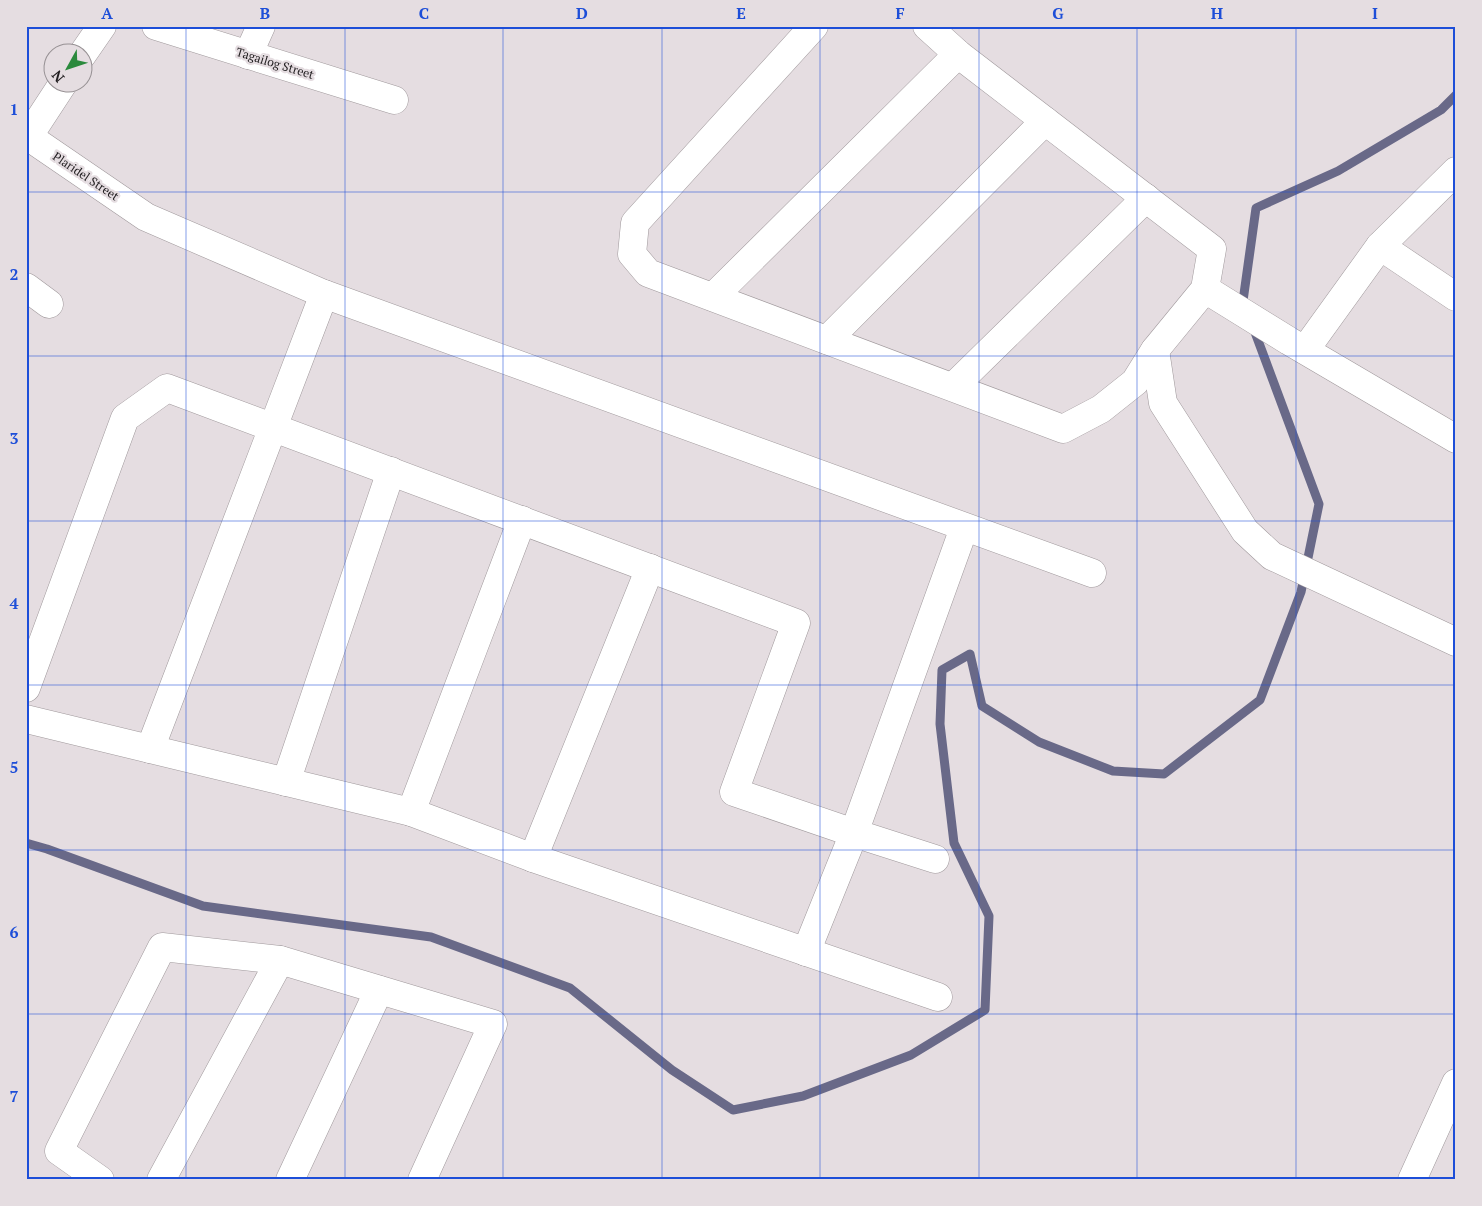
<svg xmlns="http://www.w3.org/2000/svg" width="1482" height="1206" viewBox="0 0 1482 1206" font-family="'PT Serif',serif">
<style>
.lines{fill:none;stroke-linecap:round;stroke-linejoin:round}
.stream{stroke:#696988;stroke-width:9}
.minor-casing{stroke:#a0999c;stroke-width:29}
.minor{stroke:#fff;stroke-width:28}
.grid{fill:none;stroke:#1d4ed8;stroke-width:1;stroke-opacity:0.55}
.labels{text-anchor:middle;dominant-baseline:central;stroke-width:4.5;stroke-linejoin:round;paint-order:stroke}
.street-label{font-size:12px;fill:#211e20;stroke:#e5dde1}
.neatline{fill:none;stroke:#1d4ed8;stroke-width:2}
.grid-label{font-size:16px;text-anchor:middle;font-weight:bold;fill:#1d4ed8}
</style>
<rect width="100%" height="100%" fill="#e5dde1"/>
<g class="lines">
<!-- stream -->
<g class="stream">
<polyline points="1246,308 1243,301 1256,208 1338,171 1441,110 1456,95"/>
<polyline points="26,843 47,849 203,906 431,937 570,988 672,1070 733,1110 803,1096 911,1055 985,1010 989,916 954,843 940,724 942,670 970,654 982,706 1039,742 1113,771 1164,774 1260,700 1301,592 1319,504 1253,327"/>
</g>
<!-- minor casing -->
<g class="minor-casing">
<g id="minor">
<polyline points="156,26 394,100"/>
<polyline points="814,26 635,223 632,254 648,273 1063,429 1101,409 1135,382 1155,350 1205,289 1212,249 958,54 927,26"/>
<polyline points="82,55 102,26"/>
<polyline points="248,55 261,26"/>
<polyline points="26,135 146,217 324,294 1092,573"/>
<polyline points="28,137 64,82"/>
<polyline points="1380,246 1456,297"/>
<polyline points="26,287 49,304"/>
<polyline points="1205,289 1289,341 1456,439"/>
<polyline points="713,297 958,54"/>
<polyline points="827,340 1045,121"/>
<polyline points="1155,350 1163,403 1245,531 1272,556 1456,642"/>
<polyline points="1305,350 1380,246 1456,171"/>
<polyline points="953,387 1146,198"/>
<polyline points="26,688 125,418 167,388 796,623 734,792 854,833 935,859"/>
<polyline points="26,719 411,812 533,858 938,997"/>
<polyline points="150,749 324,294"/>
<polyline points="286,782 391,471"/>
<polyline points="411,812 522,520"/>
<polyline points="533,858 650,568"/>
<polyline points="806,952 854,833 964,528"/>
<polyline points="100,1180 59,1151 162,947 280,960 493,1024 422,1180"/>
<polyline points="161,1180 280,960"/>
<polyline points="290,1180 379,990"/>
<polyline points="1412,1180 1456,1083"/>
</g>
</g>
<!-- minor -->
<use href="#minor" class="minor"/>
</g>
<!-- grid -->
<path class="grid" d="M 186,26 L 186,1180M 345,26 L 345,1180M 503,26 L 503,1180M 662,26 L 662,1180M 820,26 L 820,1180M 979,26 L 979,1180M 1137,26 L 1137,1180M 1296,26 L 1296,1180M 26,192 L 1456,192M 26,356 L 1456,356M 26,521 L 1456,521M 26,685 L 1456,685M 26,850 L 1456,850M 26,1014 L 1456,1014"/>
<g class="labels">
<!-- street labels -->
<g class="street-label">
<text transform="translate(275 63) rotate(17)">Tagailog Street</text>
<text transform="translate(86 176) rotate(34)">Plaridel Street</text>
</g>
</g>
<!-- border -->
<rect width="1482" height="1206" fill="none" stroke="#e5dde1" stroke-width="55"/>
<!-- north arrow -->
<g transform="translate(68 68) rotate(230)"><circle r="24" fill="#e5dde1" stroke="#979194"/>
<path d="M0-4L9 19L0 12L-9 19Z" fill="#2b8a3d"/>
<text y="-8" font-size="14" font-weight="bold" text-anchor="middle" fill="#211e20">N</text>
</g>
<rect x="28" y="28" width="1426" height="1150" class="neatline"/>
<g class="grid-label">
<text x="107" y="19">A</text>
<text x="265" y="19">B</text>
<text x="424" y="19">C</text>
<text x="582" y="19">D</text>
<text x="741" y="19">E</text>
<text x="900" y="19">F</text>
<text x="1058" y="19">G</text>
<text x="1217" y="19">H</text>
<text x="1375" y="19">I</text>
<text x="14" y="115">1</text>
<text x="14" y="280">2</text>
<text x="14" y="444">3</text>
<text x="14" y="609">4</text>
<text x="14" y="773">5</text>
<text x="14" y="938">6</text>
<text x="14" y="1102">7</text>
</g>
</svg>
